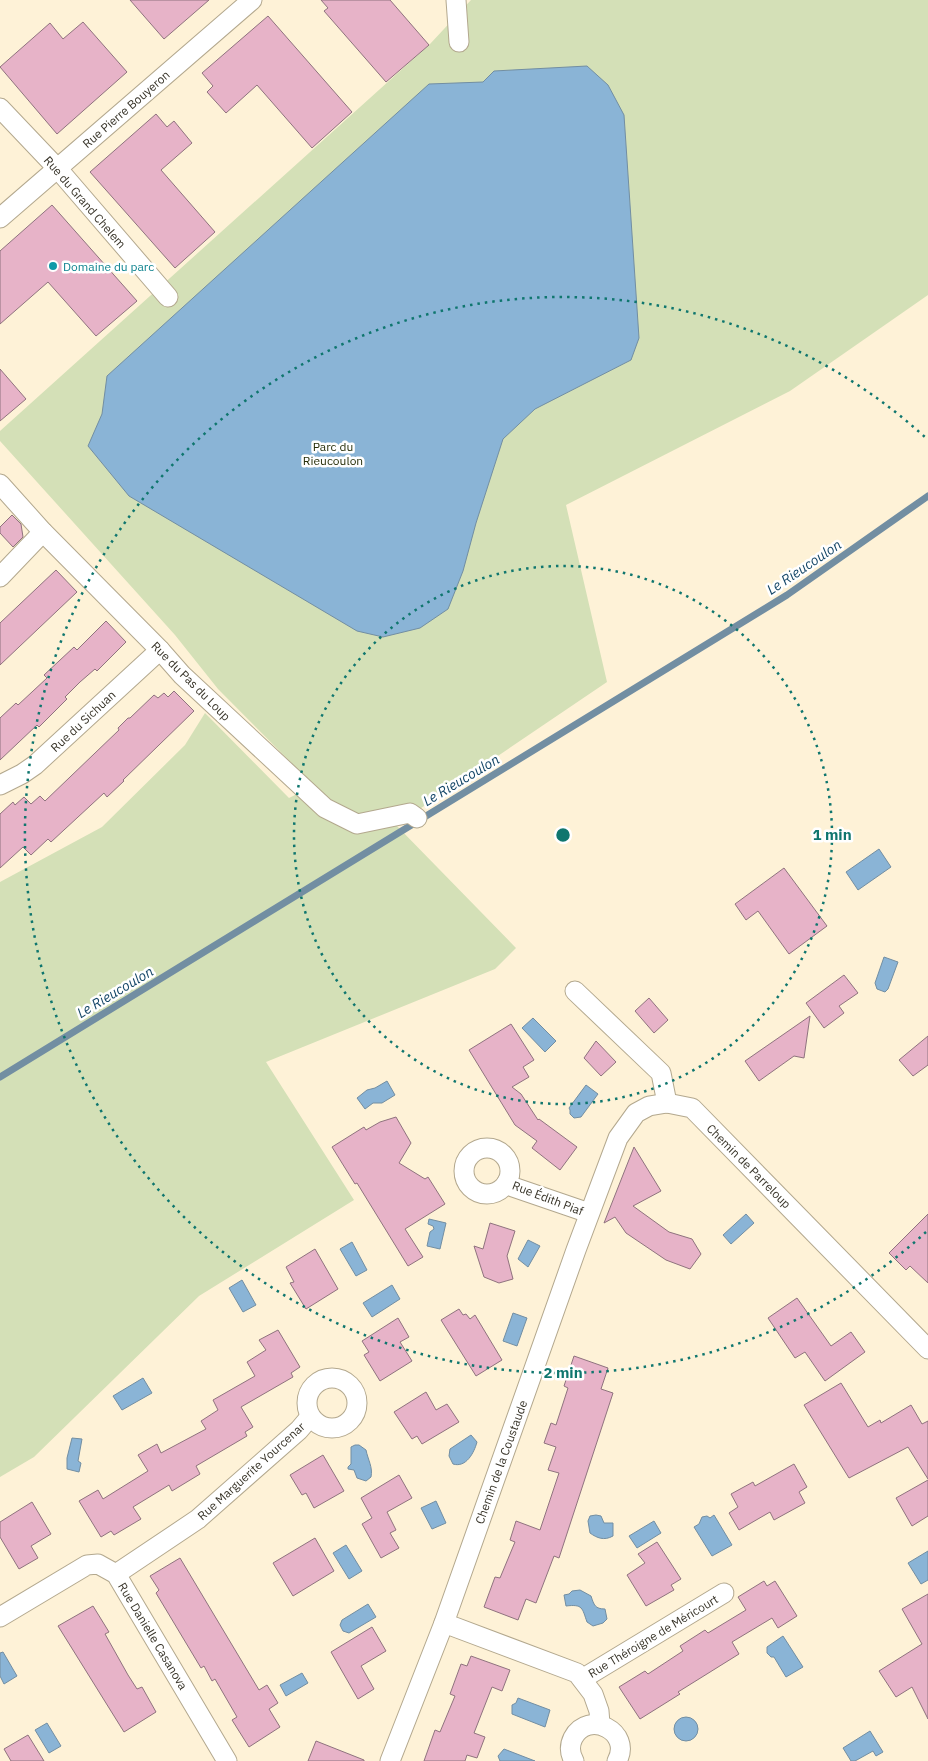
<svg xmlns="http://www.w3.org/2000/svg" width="928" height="1761" viewBox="0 0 928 1761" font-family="'IBM Plex Sans',sans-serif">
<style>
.green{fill:#d4e0b7}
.water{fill:#8ab4d6;stroke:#728ea2}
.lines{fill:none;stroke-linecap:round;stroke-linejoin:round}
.stream{stroke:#728ea2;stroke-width:7}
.building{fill:#e7b3c8;stroke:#8f737e}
.street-casing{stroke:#b3a88e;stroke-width:21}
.street{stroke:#fff;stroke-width:19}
.ring{fill:none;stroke:#0f766e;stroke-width:2.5;stroke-dasharray:2.5 5}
.culture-dot{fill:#0f9aa8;stroke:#fff;stroke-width:2}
.labels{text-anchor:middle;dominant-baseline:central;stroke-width:5;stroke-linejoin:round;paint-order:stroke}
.street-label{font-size:12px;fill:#39352a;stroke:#fff}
.culture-label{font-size:12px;fill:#0d838f;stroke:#fff;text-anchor:start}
.park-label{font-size:12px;fill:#272f0a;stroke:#fff}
.water-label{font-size:14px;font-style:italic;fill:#144667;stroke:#fff}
.centre{fill:#0f766e;stroke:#fff;stroke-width:2.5}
.ring-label{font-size:15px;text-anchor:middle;font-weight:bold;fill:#0f766e;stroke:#fff;stroke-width:5;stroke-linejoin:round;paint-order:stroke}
</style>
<rect width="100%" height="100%" fill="#fef2d7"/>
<!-- green -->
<polygon class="green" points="471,0 928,0 928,295 790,391 566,505 607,682 396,825 516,948 495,969 266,1062 354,1200 199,1296 34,1457 0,1477 0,882 102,827 185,745 205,713 289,798 297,794 342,814 218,689 175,635 0,441 0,431 430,44"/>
<!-- water -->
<g class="water">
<polygon points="587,66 608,85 624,115 639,338 631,360 535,409 503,439 476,523 463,571 448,609 420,628 383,637 357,631 129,496 88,446 102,414 107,376 429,84 483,82 494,71"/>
<polygon points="879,849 891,867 858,890 846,872"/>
<polygon points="884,957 898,962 888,989 885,992 877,989 875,983"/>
<polygon points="533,1018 556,1041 545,1052 522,1028"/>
<polygon points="387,1081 395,1095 382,1103 373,1103 365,1109 357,1098 367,1090 375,1088"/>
<polygon points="586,1085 598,1094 581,1117 574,1118 570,1114 570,1110 569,1108"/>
<polygon points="746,1214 754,1223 731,1244 723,1235"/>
<polygon points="429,1219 446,1223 440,1249 427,1246 430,1232 434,1229 433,1226 428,1224"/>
<polygon points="528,1240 540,1246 528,1267 518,1259"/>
<polygon points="352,1242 367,1270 356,1276 340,1249"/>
<polygon points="242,1280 256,1305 243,1312 229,1288"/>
<polygon points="392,1285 400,1299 372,1317 363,1303"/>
<polygon points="513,1313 527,1318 517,1346 503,1341"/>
<polygon points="143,1378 152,1393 122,1410 113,1396"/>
<path d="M 471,1435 L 477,1442 C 474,1453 466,1468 453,1464 L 449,1456 L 450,1449 Z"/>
<polygon points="72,1438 82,1439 78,1461 81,1463 79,1472 67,1469 67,1458"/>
<path d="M 355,1445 L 359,1445 L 366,1450 C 368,1460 373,1467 371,1477 L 366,1481 L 357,1478 L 354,1470 L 348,1469 L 348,1467 L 351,1464 L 351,1447 Z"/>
<polygon points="436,1501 446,1523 432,1529 421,1508"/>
<path d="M 596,1515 L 601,1516 L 604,1523 L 613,1523 L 613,1536 C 604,1541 597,1538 590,1533 L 588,1521 L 590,1516 Z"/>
<polygon points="714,1515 732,1545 712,1556 694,1527 699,1524 702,1517 707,1516 710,1518"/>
<polygon points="654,1521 661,1533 637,1548 629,1536"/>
<polygon points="346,1545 362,1571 349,1579 333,1553"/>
<polygon points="928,1551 928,1580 921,1584 908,1563"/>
<path d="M 580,1590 L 591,1596 C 594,1605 595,1609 605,1609 L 607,1619 L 603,1623 L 593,1626 L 587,1622 C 582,1608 583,1604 566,1606 L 564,1595 L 569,1594 L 572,1591 Z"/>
<polygon points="368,1604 376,1617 349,1633 343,1631 340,1625 342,1620"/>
<polygon points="783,1636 803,1667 786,1677 774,1657 771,1657 767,1653 767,1647"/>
<polygon points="3,1652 17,1676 4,1684 0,1676 0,1653"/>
<polygon points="302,1673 308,1683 286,1696 280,1685"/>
<polygon points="518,1698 550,1710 545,1727 512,1714 512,1705 516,1703"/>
<circle cx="686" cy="1729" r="12"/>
<polygon points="47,1723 61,1746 49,1753 35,1730"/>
<polygon points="870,1731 883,1752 876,1756 873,1751 855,1761 851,1761 843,1748"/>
<polygon points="504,1749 535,1761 500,1761 498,1756"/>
</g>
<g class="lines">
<!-- stream -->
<polyline class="stream" points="0,1077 787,595 928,496"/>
</g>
<!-- building -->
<g class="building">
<polygon points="130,0 209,0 164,39"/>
<polygon points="321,0 390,0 429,45 386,82 324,11 328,8"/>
<polygon points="268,16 352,112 312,148 257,85 226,113 207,92 213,86 202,73"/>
<polygon points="83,22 127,72 57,134 0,67 50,23 63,39"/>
<polygon points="156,114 167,127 174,121 192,143 161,170 215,232 175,268 90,172"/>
<polygon points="52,205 137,301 96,336 48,282 0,324 0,251"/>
<polygon points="0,369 26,399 0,421"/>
<polygon points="12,515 21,524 23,537 13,547 0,533 0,527"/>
<polygon points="56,570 77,592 0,665 0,623"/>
<polygon points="106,621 126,642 97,671 95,669 80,682 65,697 67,699 39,727 37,725 0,760 0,718 16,703 18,705 47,678 44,675 74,647 77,650"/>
<polygon points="174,691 194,711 123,780 124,781 107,797 104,793 51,842 48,839 31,855 23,847 0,868 0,814 13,802 15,805 24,797 31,804 40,796 45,801 119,730 118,728 128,718 130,718 154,695 158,698 164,693 168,697"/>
<polygon points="784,868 827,926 789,954 758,911 746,920 735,904"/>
<polygon points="844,975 858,993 839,1006 844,1013 824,1028 806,1003"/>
<polygon points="649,998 668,1020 654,1033 635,1011"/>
<polygon points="810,1016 804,1058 794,1056 759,1081 745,1061"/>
<polygon points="511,1024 534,1060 523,1067 529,1077 512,1087 521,1094 538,1120 539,1119 577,1147 560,1170 532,1148 537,1141 515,1125 469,1050"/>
<polygon points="928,1036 928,1065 913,1076 899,1060"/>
<polygon points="596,1041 616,1062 601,1076 584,1058"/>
<polygon points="396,1117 411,1143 399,1163 425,1179 428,1177 445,1204 405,1229 423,1257 408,1266 357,1183 355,1184 332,1147 364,1127 366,1130 380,1122"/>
<polygon points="634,1147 661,1191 633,1206 669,1232 692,1239 701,1254 690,1269 666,1260 626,1233 615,1217 604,1223"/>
<polygon points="928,1214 928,1283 910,1266 906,1270 889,1253"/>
<polygon points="490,1223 515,1231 507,1256 513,1279 499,1283 484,1277 474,1246 483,1249"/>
<polygon points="315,1249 338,1289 306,1309 290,1283 294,1282 286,1267"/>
<polygon points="797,1298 831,1346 851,1332 865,1352 825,1381 805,1352 795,1358 768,1318"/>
<polygon points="459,1309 463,1315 466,1314 470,1319 475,1315 502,1360 476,1376 441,1320"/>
<polygon points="398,1318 409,1337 400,1342 412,1361 380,1381 364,1355 369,1352 362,1341"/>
<polygon points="278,1330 300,1367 291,1373 293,1377 241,1407 253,1427 245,1432 247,1436 196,1466 200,1474 172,1491 169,1485 133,1507 141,1519 114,1535 111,1531 101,1537 79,1501 98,1490 103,1499 148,1471 138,1455 157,1444 161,1453 206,1429 201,1421 218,1410 213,1400 255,1376 247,1362 266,1350 259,1340"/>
<polygon points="574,1356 608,1368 601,1389 613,1393 559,1558 554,1556 536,1603 526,1599 518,1620 484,1607 495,1577 500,1578 515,1542 510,1540 516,1521 540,1530 559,1473 548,1470 556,1447 544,1443 551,1423 556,1425 568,1388 564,1386"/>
<polygon points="841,1383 868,1427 880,1420 881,1423 911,1405 922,1424 928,1421 928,1479 908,1447 849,1478 804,1405"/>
<polygon points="426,1392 436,1410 447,1404 459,1422 422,1444 417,1436 412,1439 394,1412"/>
<polygon points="323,1455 344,1491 314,1508 306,1493 302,1495 290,1475"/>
<polygon points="794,1464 807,1487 799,1492 805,1503 774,1520 770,1512 739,1530 729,1513 738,1507 731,1494 753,1482 755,1486"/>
<polygon points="399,1475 412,1498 387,1512 396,1530 390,1533 399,1548 381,1558 362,1524 372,1518 361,1498"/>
<polygon points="928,1480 928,1516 912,1526 896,1498"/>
<polygon points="32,1502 51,1534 31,1546 38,1558 19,1569 0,1537 0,1522"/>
<polygon points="315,1538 334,1571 293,1596 273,1563"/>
<polygon points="657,1542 681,1579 671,1585 674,1590 646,1606 627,1575 645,1563 638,1554"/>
<polygon points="180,1558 259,1690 267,1685 278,1703 269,1709 280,1727 249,1747 232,1720 237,1717 215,1679 212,1681 204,1666 201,1668 156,1593 159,1590 150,1576"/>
<polygon points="764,1581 767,1586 775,1581 797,1616 778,1628 772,1618 732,1642 739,1654 678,1692 680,1694 640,1719 619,1687 645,1671 648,1674 683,1651 680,1646 705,1630 708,1633 746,1610 738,1597"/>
<polygon points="928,1594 928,1719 912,1687 896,1697 879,1671 922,1644 902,1609"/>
<polygon points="93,1606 109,1632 105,1634 128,1675 137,1689 142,1687 156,1712 124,1732 58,1626"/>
<polygon points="372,1627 386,1651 361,1666 374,1689 358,1699 331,1652"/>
<polygon points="471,1656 510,1670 502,1691 492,1687 474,1733 485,1737 477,1758 467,1755 465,1761 424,1761 435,1730 440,1732 455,1696 450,1694 461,1664 467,1666"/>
<polygon points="28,1735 44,1761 11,1761 4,1749"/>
<polygon points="316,1741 364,1760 364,1761 308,1761"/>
</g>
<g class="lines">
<!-- street casing -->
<g class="street-casing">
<g id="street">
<polyline points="456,0 459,42"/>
<polyline points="0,108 57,168 168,297"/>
<polyline points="0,218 252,0"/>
<polyline points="0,484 43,532 160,650 182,675 325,808 357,824 410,813 417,818"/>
<polyline points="0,577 43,532"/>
<polyline points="0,785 22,774 35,765 160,650"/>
<polyline points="575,991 661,1073 667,1103"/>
<circle cx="487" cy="1171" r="23"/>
<polyline points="507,1182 513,1187 589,1213"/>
<circle cx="332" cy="1403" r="25"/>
<polyline points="116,1574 198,1519 299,1430 310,1417"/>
<polyline points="0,1617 87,1565 98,1564 116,1574 227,1761"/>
<polyline points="444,1623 577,1673 593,1694 599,1711 600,1724"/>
<polyline points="582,1679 724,1593"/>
<polyline points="390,1761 444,1623 576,1250 618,1138 636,1113 649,1106 667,1103 692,1108 928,1349"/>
<path d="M 574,1761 C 570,1754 569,1746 573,1738 C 588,1709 633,1732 617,1761"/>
</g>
</g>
<!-- street -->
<use href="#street" class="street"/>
</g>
<!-- distance rings -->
<g class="ring">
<circle cx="563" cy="835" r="269"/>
<path d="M926 1232A538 538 0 1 1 926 438"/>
</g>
<!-- markers -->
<circle class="culture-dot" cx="53" cy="266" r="5"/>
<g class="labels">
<!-- street labels -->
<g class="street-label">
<text transform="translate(126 109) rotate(-41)">Rue Pierre Bouyeron</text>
<text transform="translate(85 202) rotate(49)">Rue du Grand Chelem</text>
<text transform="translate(191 681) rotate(45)">Rue du Pas du Loup</text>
<text transform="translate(83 721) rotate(-43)">Rue du Sichuan</text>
<text transform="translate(749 1166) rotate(45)">Chemin de Parreloup</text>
<text transform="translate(548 1198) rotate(21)">Rue Édith Piaf</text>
<text transform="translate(501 1462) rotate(-70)">Chemin de la Coustaude</text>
<text transform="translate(251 1471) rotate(-42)">Rue Marguerite Yourcenar</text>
<text transform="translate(153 1636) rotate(59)">Rue Danielle Casanova</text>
<text transform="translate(653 1636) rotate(-31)">Rue Théroigne de Méricourt</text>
</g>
<!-- culture labels -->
<g class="culture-label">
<text x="63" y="266">Domaine du parc</text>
</g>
<!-- park labels -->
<g class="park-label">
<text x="333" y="446">Parc du<tspan x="333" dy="14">Rieucoulon</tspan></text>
</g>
<!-- water labels -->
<g class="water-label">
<text transform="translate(804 567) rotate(-34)">Le Rieucoulon</text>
<text transform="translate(461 780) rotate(-31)">Le Rieucoulon</text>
<text transform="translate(115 992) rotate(-31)">Le Rieucoulon</text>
</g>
</g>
<circle cx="563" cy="835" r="8" class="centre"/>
<g class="ring-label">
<text x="832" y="840">1 min</text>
<text x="563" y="1378">2 min</text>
</g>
</svg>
